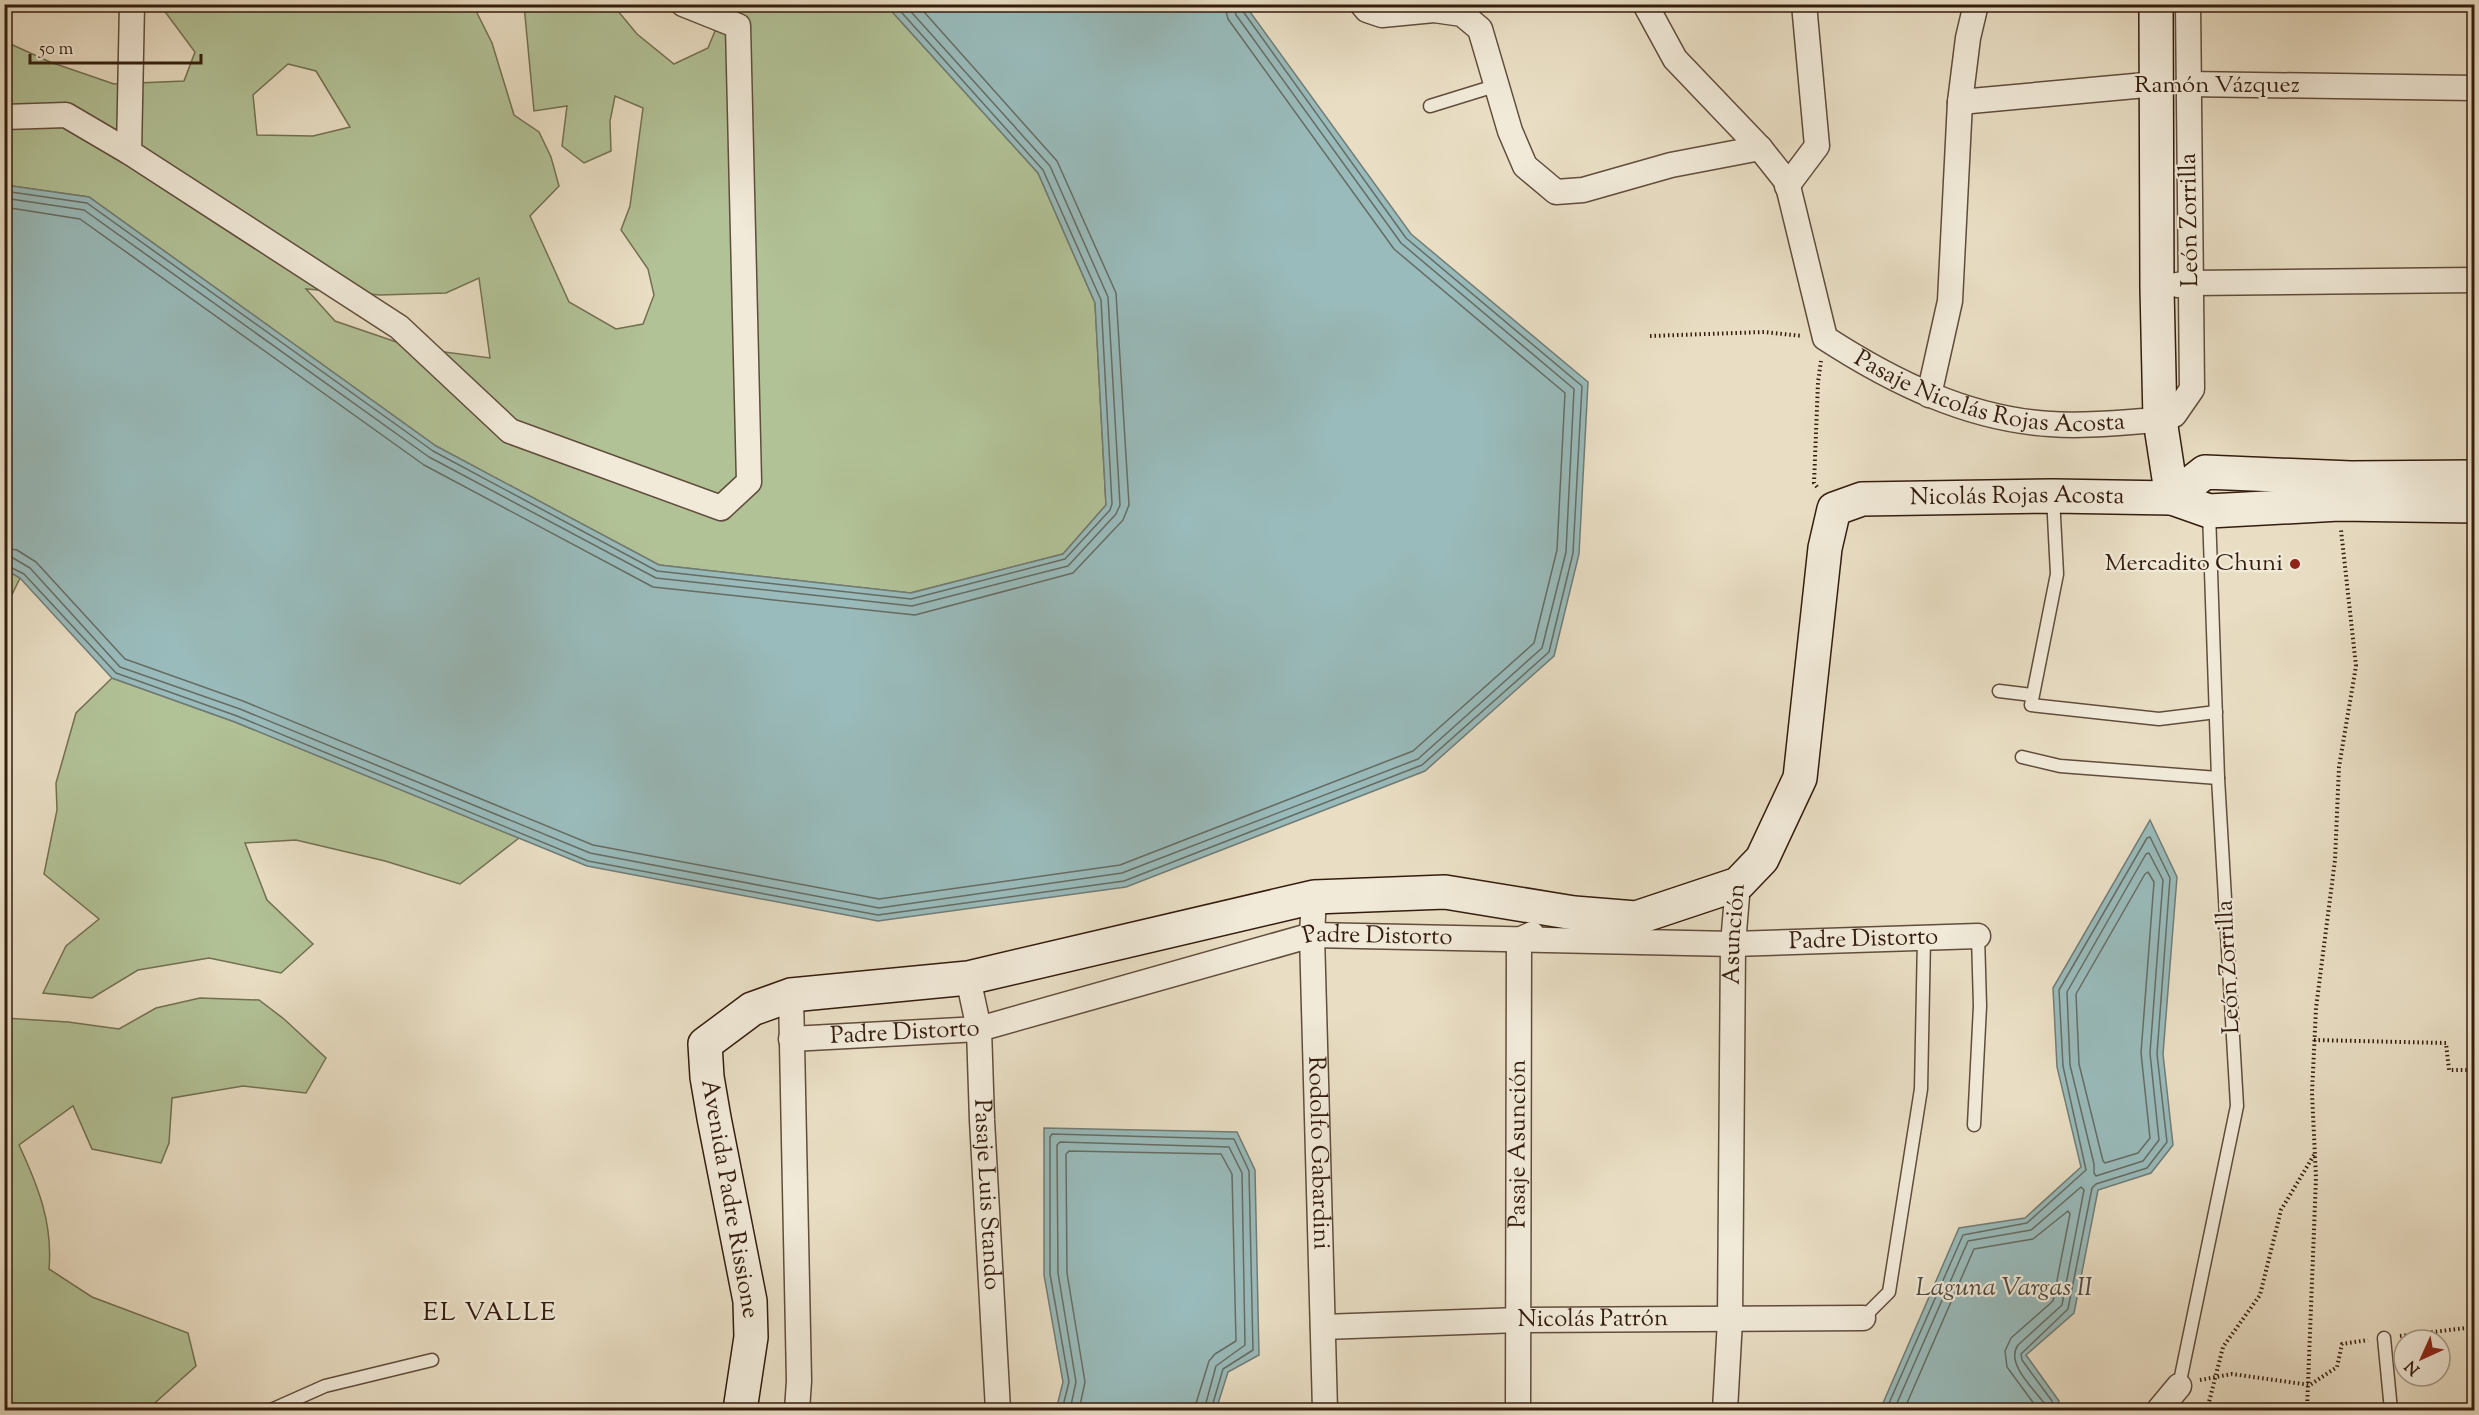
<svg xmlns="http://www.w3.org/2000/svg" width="2479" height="1415" viewBox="0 0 2479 1415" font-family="'Sorts Mill Goudy',serif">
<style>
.green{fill:#b2c297;stroke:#737052;stroke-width:1.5;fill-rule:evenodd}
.water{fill:#9bb;stroke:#717c76;stroke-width:1.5}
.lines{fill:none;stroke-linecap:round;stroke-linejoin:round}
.shore{stroke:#666c64;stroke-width:1.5}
.lane-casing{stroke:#614d3c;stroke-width:15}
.street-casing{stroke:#614d3c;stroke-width:27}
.secondary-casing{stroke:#341d0e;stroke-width:36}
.path{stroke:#341d0e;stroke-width:4;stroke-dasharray:1.5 3;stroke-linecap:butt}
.lane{stroke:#f1ead9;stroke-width:12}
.street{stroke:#f1ead9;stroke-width:24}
.secondary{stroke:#f1ead9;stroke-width:33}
.poi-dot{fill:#8f2418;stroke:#f1ead9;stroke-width:2}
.labels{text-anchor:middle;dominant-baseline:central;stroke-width:4.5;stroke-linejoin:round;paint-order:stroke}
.street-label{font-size:24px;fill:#341d0e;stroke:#f1ead9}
.poi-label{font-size:24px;fill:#341d0e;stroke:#f1ead9;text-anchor:end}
.water-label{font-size:26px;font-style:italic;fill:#524c42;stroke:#f1ead9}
.neighbourhood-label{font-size:26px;letter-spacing:1.5px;fill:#341d0e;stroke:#f1ead9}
</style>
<rect width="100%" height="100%" fill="#e9dec4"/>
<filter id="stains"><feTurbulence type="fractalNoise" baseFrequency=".00333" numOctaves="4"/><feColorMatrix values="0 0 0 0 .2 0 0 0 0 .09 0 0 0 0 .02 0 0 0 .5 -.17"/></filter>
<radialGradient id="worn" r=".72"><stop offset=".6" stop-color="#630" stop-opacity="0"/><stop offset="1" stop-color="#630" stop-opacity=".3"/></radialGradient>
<!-- green -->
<g class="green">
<path d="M 160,5 L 473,5 L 492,43 L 514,115 L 539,132 L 551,157 L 559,186 L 530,216 L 569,302 L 616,329 L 643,324 L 654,295 L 648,269 L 621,230 L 630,206 L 643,108 L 615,96 L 610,121 L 611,151 L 584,163 L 562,146 L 567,106 L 534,111 L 524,5 L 613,5 L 637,34 L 674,64 L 708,48 L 724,9 L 717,5 L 886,5 L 1038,173 L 1095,303 L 1106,505 L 1063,554 L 910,593 L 659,565 L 436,446 L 89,197 L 5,185 L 4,41 L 50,62 L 114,84 L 184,81 L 195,52 ZM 288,64 L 316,71 L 350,127 L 313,136 L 257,135 L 253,95 ZM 479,278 L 490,358 L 414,348 L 335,321 L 306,289 L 380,295 L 446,293 Z"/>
<polygon points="5,569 20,578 5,609"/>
<polygon points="112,678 235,722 519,838 460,884 385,861 296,840 245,843 267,900 313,944 281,973 209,958 138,970 92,998 43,993 66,946 99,919 44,874 57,810 56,783 76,713"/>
<path d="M 200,998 L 259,1000 L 284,1019 L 326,1058 L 306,1093 L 243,1086 L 172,1098 L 169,1143 L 161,1163 L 92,1149 L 73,1106 L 19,1145 C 38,1186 53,1223 49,1269 L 92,1297 L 188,1333 L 196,1366 L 147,1410 L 5,1410 L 5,1018 L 68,1022 L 119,1029 L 156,1008 Z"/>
</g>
<!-- water -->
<g class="water">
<polygon points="886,5 1245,5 1411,234 1588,382 1579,554 1554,656 1425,771 1126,887 878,921 587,866 235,722 112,678 20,578 5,569 5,185 89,197 436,446 659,565 911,593 1063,554 1106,505 1095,303 1038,173"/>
<polygon points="2150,820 2177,877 2163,1054 2173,1145 2151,1173 2098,1190 2074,1313 2026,1355 2059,1401 2057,1410 1880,1410 1959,1228 2025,1218 2081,1167 2057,1067 2053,988"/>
<polygon points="1044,1128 1237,1132 1255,1170 1259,1355 1228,1372 1216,1410 1056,1410 1063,1382 1044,1275"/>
</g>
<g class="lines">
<!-- shore -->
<g class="shore">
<polyline points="4,191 87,203 433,451 657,571 911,599 1065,559 1110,510 1112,504 1101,300 1043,170 894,4"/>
<polyline points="4,198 84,210 429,457 656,578 912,606 1068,566 1116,514 1120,505 1108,297 1050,166 904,4"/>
<polyline points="4,207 80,219 424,465 653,587 915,615 1073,573 1123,520 1129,505 1116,293 1057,161 917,4"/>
<polyline points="4,548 17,550 36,562 125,659 243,701 593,845 879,899 1120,865 1413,751 1534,643 1557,550 1565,393 1394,249 1228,19 1224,4"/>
<polyline points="4,557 13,558 30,568 120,667 240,709 590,853 879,908 1122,873 1418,759 1542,648 1566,552 1574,389 1401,243 1236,15 1233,4"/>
<polyline points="4,564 24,574 116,673 237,716 588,861 878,915 1124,881 1422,765 1549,652 1573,553 1582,386 1406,238 1242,10 1241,4"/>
<polygon points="2149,853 2163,880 2150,1053 2159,1140 2143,1161 2096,1176 2094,1173 2094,1164 2070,1065 2067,992 2146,854"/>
<polygon points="2148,872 2154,882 2141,1053 2150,1138 2138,1153 2105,1163 2103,1161 2079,1064 2076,994 2145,874"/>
<polyline points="1062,1410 1069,1382 1050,1274 1050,1137 1052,1134 1234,1139 1249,1171 1253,1350 1223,1369 1211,1410"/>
<polyline points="1070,1410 1076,1382 1058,1273 1057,1145 1060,1142 1229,1147 1242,1173 1245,1345 1216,1366 1204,1410"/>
<polyline points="1079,1410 1085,1382 1067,1273 1066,1154 1069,1151 1221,1154 1232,1174 1236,1341 1215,1354 1209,1361 1194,1410"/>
<polyline points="1886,1410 1963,1235 2027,1223 2086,1170 2063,1066 2059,990 2147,838 2150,837 2170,878 2157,1054 2167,1142 2147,1168 2096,1184 2092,1188 2068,1309 2021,1354 2022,1360 2052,1401 2052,1410"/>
<path d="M 1894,1410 L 1968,1241 L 2031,1230 L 2081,1187 L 2084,1190 L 2062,1305 L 2018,1345 C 2005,1363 2034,1389 2044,1403 L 2044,1410"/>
<polyline points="1904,1410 1974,1249 2033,1239 2068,1211 2070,1214 2053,1301 2011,1338 2005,1351 2007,1367 2035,1405 2035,1410"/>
</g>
<!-- lane casing -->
<g class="lane-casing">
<g id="lane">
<polyline points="1430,106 1498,85"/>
<polyline points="2053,497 2057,574 2031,705 2159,719 2216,712"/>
<polyline points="1999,691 2032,695"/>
<polyline points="2022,757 2060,766 2218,778"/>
<polyline points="1974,1125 1980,1006 1978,936"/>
<polyline points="1863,1318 1889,1292 1921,1089 1924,938"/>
<polyline points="2384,1338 2391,1410"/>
<polyline points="2179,1386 2237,1106 2218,778 2209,512"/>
<polyline points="271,1410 325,1386 432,1360"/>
</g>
</g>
<!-- street casing -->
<g class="street-casing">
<g id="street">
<polyline points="1362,4 1367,10 1382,15 1434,10 1462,14 1480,29 1510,131 1525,166 1556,192 1583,190 1671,165 1760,148"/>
<path id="s1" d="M 1645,4 L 1675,59 L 1760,148 L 1787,182 L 1825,338 C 1893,382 1968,419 2050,424 C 2086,427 2124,422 2160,420 L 2174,415 L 2192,389 L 2188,4"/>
<polyline points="2188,84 2474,88"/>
<polyline points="1960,102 2157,84"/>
<polyline points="4,117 66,115 129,152 399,327 510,431 721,508 749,482 738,26 683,4"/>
<polyline points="129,152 132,4"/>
<polyline points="1787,186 1817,146 1804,4"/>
<polyline points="2177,285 2191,283 2474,280"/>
<polyline points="1929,395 1950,301 1960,102 1968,38 1976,4"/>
<path id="s2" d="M 1314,897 L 1312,935 L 1325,1410"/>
<path id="s3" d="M 968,978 L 979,1029 L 982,1120 L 998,1410"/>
<polyline points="791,995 799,1381 797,1410"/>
<path id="s4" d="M 791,1039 L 979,1029 L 1312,935 L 1733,944 L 1978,936"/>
<path id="s5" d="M 1323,1327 L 1519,1320 L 1863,1318"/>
<path id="s6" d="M 1518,1410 L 1519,940 L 1532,934"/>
<path id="s7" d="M 1725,1410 L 1730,1320 L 1733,944 L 1738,884"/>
<polyline points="2159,1410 2179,1386"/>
</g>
</g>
<!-- secondary casing -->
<g class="secondary-casing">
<g id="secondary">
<polyline points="2156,4 2157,288 2160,420 2172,498"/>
<polyline points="2172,498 2205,472 2351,478 2474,477"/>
<path id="s8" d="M 740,1410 L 751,1337 L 750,1301 L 714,1118 L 707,1077 L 705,1044 L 752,1009 L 791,995 L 968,978 L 1314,897 L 1445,892 L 1574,913 L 1636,918 L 1738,884 L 1762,859 L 1800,778 L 1825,548 L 1834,509 L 1862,499 L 2053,496 L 2172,498 L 2209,511 L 2339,504 L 2474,506"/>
</g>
</g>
<!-- path -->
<g class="path">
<polyline points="1650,336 1764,332 1802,336"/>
<polyline points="1817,487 1814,483 1818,382 1821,361"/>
<polyline points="2314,1040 2446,1043 2449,1070 2474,1070"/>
<polyline points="2400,1336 2474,1327"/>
<polyline points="2200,1380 2232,1374 2310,1385 2337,1367 2342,1344 2368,1340"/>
<polyline points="2207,1410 2223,1347 2260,1295 2281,1210 2314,1155"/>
<polyline points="2307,1410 2316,1178 2312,1093 2316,1008 2335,860 2339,767 2356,666 2341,530"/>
</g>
<!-- lane -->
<use href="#lane" class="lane"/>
<!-- street -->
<use href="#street" class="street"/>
<!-- secondary -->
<use href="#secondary" class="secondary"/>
</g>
<!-- markers -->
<circle class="poi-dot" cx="2295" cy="564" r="6"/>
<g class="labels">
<!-- street labels -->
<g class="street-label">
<text x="2217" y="86">Ramón Vázquez</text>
<text transform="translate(2190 220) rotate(-91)">León Zorrilla</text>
<text stroke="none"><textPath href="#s1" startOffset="567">Pasaje Nicolás Rojas Acosta</textPath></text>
<text stroke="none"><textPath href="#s8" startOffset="2016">Nicolás Rojas Acosta</textPath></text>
<text stroke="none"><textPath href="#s7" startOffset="476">Asunción</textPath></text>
<text stroke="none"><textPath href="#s4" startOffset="600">Padre Distorto</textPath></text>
<text stroke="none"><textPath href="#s4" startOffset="1086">Padre Distorto</textPath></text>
<text transform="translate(2229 967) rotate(-93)">León Zorrilla</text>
<text stroke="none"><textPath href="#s4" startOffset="114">Padre Distorto</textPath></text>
<text stroke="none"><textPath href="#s6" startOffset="266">Pasaje Asunción</textPath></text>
<text stroke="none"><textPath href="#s2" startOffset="256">Rodolfo Gabardini</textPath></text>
<text stroke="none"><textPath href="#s3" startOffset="218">Pasaje Luis Stando</textPath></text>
<text transform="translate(729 1199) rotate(80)">Avenida Padre Rissione</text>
<text stroke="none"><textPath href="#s5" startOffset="270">Nicolás Patrón</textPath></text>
</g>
<!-- poi labels -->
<g class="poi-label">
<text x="2283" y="564">Mercadito Chuni</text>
</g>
<!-- water labels -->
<g class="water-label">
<text x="2004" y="1288">Laguna Vargas II</text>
</g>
<!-- neighbourhood labels -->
<g class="neighbourhood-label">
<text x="490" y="1313">EL VALLE</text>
</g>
</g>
<!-- margin -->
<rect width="2479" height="1415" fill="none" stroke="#e9dec4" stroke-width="24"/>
<rect x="6" y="6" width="2467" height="1403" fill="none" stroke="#341d0e" stroke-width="3"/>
<rect x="12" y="12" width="2455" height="1391" fill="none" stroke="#341d0e" stroke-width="1.5"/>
<!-- north arrow -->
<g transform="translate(2422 1358) rotate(225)"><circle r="28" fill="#f1ead9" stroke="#a59888" stroke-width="1.5"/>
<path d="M0-4.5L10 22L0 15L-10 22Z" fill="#8f2418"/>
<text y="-9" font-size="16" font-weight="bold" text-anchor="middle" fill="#341d0e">N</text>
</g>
<!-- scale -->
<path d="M30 54v9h171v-9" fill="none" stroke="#341d0e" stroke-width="3"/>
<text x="39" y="54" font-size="18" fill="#341d0e" stroke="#f1ead9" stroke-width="4.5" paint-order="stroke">50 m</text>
<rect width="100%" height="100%" filter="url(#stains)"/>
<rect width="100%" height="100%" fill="url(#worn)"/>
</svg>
